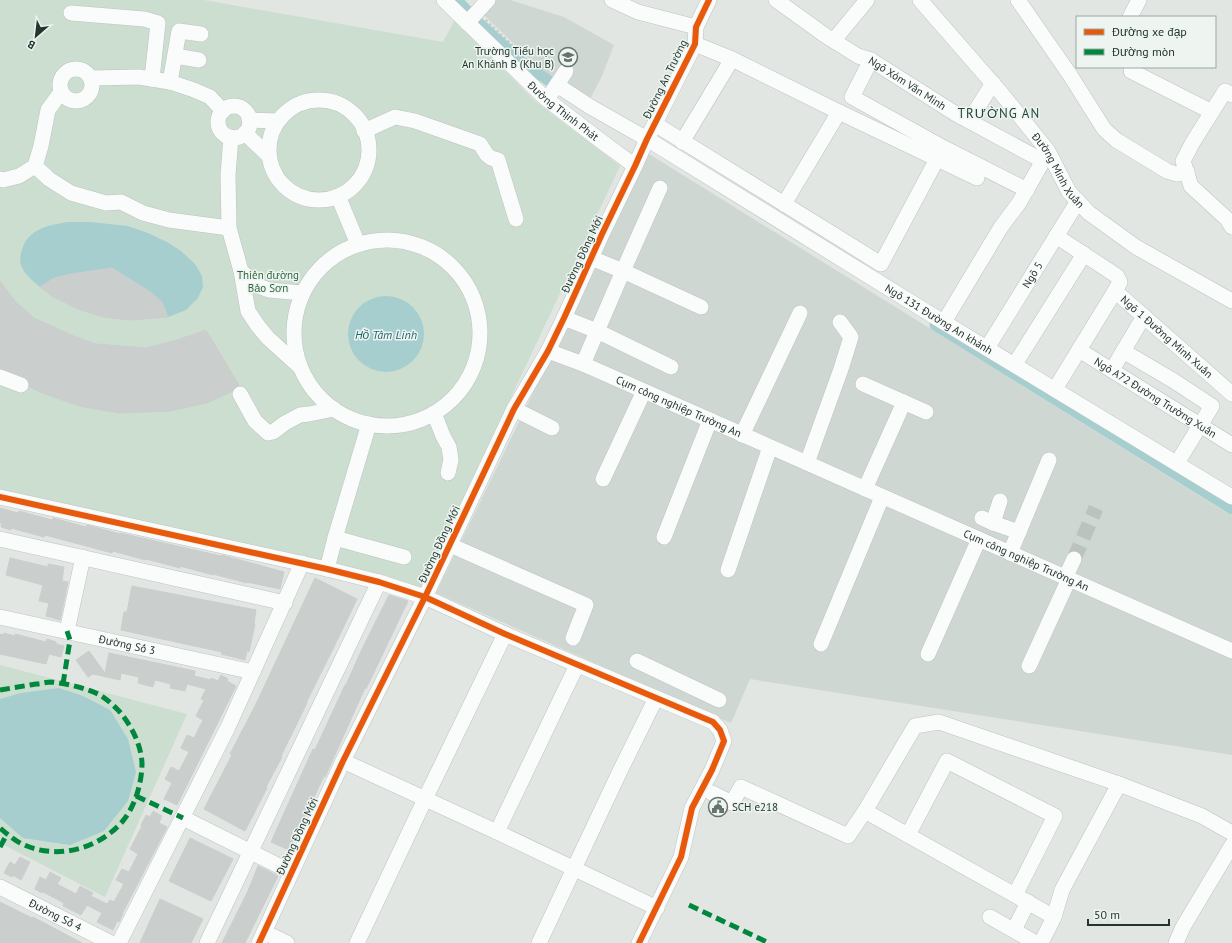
<svg xmlns="http://www.w3.org/2000/svg" width="1232" height="943" viewBox="0 0 1232 943" font-family="'PT Sans',sans-serif">
<style>
.built{fill:#cfd7d3}
.green{fill:#ccdecf}
.water{fill:#a6cecf}
.lines{fill:none;stroke-linecap:round;stroke-linejoin:round}
.canal{stroke:#a6cecf;stroke-width:11}
.building{fill:#cacecc;stroke:#cacecc}
.minor-tunnel{stroke:#bbc3bf;stroke-width:15;stroke-dasharray:15 8;stroke-linecap:butt}
.minor-casing{stroke:#bec3c0;stroke-width:16}
.path{stroke:#bfc5c3;stroke-width:2;stroke-dasharray:2 3;stroke-linecap:butt}
.minor{stroke:#fafbfb;stroke-width:15}
.quiet{stroke:#00873e;stroke-width:5;stroke-dasharray:10 5;stroke-linecap:butt}
.cycleway-casing{stroke:#eef5f1;stroke-width:8}
.cycleway{stroke:#e8590c;stroke-width:6}
.labels{text-anchor:middle;dominant-baseline:central;stroke-width:3;stroke-linejoin:round;paint-order:stroke}
.poi-label{font-size:11px;fill:#22352e;stroke:#eef5f1;text-anchor:end}
.street-label{font-size:11px;fill:#22352e;stroke:#eef5f1}
.park-label{font-size:11px;fill:#316740;stroke:#eef5f1}
.water-label{font-size:12px;font-style:italic;fill:#246569;stroke:#eef5f1}
.quarter-label{font-size:13px;letter-spacing:1px;fill:#214538;stroke:#eef5f1}
</style>
<rect width="100%" height="100%" fill="#e1e6e3"/>
<!-- built -->
<g class="built">
<polygon points="493,0 510,0 564,17 614,45 602,76 588,103 539,68 484,15"/>
<polygon points="649,154 1232,516 1232,755 750,679 731,723 436,593"/>
</g>
<!-- green -->
<g class="green">
<polygon points="0,0 204,0 443,42 454,21 535,101 620,166 421,588 0,493"/>
<polygon points="0,665 187,714 105,897 0,843"/>
</g>
<!-- water -->
<g class="water">
<path d="M 68,222 L 90,222 L 128,226 L 148,233 L 167,242 L 181,251 L 195,264 L 202,276 L 203,287 L 198,298 L 186,310 L 168,317 L 162,302 L 149,291 L 112,268 L 71,274 L 54,278 L 40,287 C 33,281 24,274 21,265 C 19,259 21,252 23,247 C 30,228 50,225 68,222 Z"/>
<circle cx="386" cy="334" r="38"/>
<polygon points="59,688 83,696 110,710 128,739 136,772 128,801 104,831 70,845 23,838 0,818 0,699 21,693"/>
</g>
<g class="lines">
<!-- canal -->
<g class="canal">
<polyline points="457,0 477,21 522,62 562,90"/>
<polyline points="935,325 1232,509"/>
</g>
</g>
<!-- building -->
<g class="building">
<polygon points="112,268 149,291 162,302 168,317 130,320 103,317 78,309 52,296 40,287 54,278 71,274"/>
<polygon points="0,281 15,301 34,318 76,337 96,344 146,348 177,340 206,330 239,385 233,389 231,392 207,403 170,411 119,413 79,406 40,392 30,387 28,380 25,377 0,368"/>
<polygon points="0,508 18,513 19,511 52,520 53,518 86,527 87,525 120,534 120,533 221,556 222,555 284,572 280,589 247,582 247,583 213,574 213,575 180,566 180,568 146,559 145,560 113,551 112,553 45,535 44,537 11,528 11,530 1,527 2,523 0,523"/>
<polygon points="10,558 48,567 48,564 64,567 62,581 68,582 60,620 46,616 49,603 39,601 43,585 6,575"/>
<polygon points="315,578 357,599 333,649 306,703 307,703 281,756 282,757 266,787 267,788 245,831 204,809 232,755 230,754 257,702"/>
<polygon points="132,586 256,610 254,623 255,624 249,652 247,651 245,660 221,654 222,652 121,630 124,612 127,612"/>
<polygon points="389,595 408,601 366,689 365,688 325,777 324,776 289,850 271,842 313,749 315,750 345,685 346,685 362,649"/>
<polygon points="4,633 15,636 15,634 46,642 47,639 56,642 56,644 64,646 61,657 49,654 46,664 0,654 0,634 4,635"/>
<polygon points="89,651 105,673 109,653 195,671 194,676 211,680 211,678 218,681 221,675 228,679 227,681 236,686 177,805 164,799 172,783 165,779 171,767 179,771 189,752 181,748 187,735 194,738 203,720 196,716 204,700 201,699 206,689 187,684 185,691 170,688 171,684 155,680 153,687 138,683 139,677 121,673 120,680 93,674 88,677 76,660"/>
<polygon points="153,811 162,816 159,823 167,827 122,914 123,914 119,922 117,921 113,930 97,922 102,913 87,905 81,915 63,906 64,903 43,892 42,893 35,889 40,877 46,880 50,872 61,878 57,884 76,894 80,886 93,893 91,896 107,904 110,900 114,902 124,884 116,880 122,869 129,872 138,854 130,849 142,826 141,825 146,815 150,817"/>
<polygon points="190,838 233,859 211,901 169,881"/>
<polygon points="20,857 30,862 21,880 13,875 12,877 4,873 10,862 15,865"/>
<polygon points="258,866 278,876 245,943 222,943 248,891"/>
<polygon points="160,899 203,919 191,943 140,943"/>
<polygon points="0,902 32,918 33,917 82,943 0,943"/>
</g>
<g class="lines">
<!-- minor-tunnel -->
<polyline class="minor-tunnel" points="1074,559 1096,508"/>
<!-- minor casing -->
<g class="minor-casing">
<g id="minor">
<path id="s1" d="M 444,0 L 545,98 L 601,141 L 635,166"/>
<polyline points="612,0 638,12 696,27"/>
<path id="s2" d="M 776,0 L 826,36 L 858,56 L 871,60 L 956,114 L 1043,161"/>
<path id="s3" d="M 920,0 L 1001,93 L 1048,151 L 1069,192 L 1089,213 L 1136,247 L 1232,301"/>
<polyline points="1018,0 1070,75 1104,129 1116,140 1167,171 1176,174 1187,172"/>
<polyline points="71,13 144,19 158,23 152,79"/>
<polyline points="1130,17 1139,0"/>
<polyline points="467,23 488,0"/>
<polyline points="834,40 867,0"/>
<polyline points="695,44 732,59 839,112 977,178"/>
<polyline points="175,56 199,60"/>
<polyline points="871,60 852,97 944,148 1027,190"/>
<circle cx="76" cy="85" r="16"/>
<polyline points="1131,71 1212,112"/>
<polyline points="91,78 139,77 170,82 194,90 210,97 223,111"/>
<polyline points="170,82 179,31 201,34"/>
<path id="s4" d="M 557,85 L 589,106 L 647,139 L 927,312 L 1232,497"/>
<polyline points="552,92 566,71"/>
<polyline points="1232,95 1225,91 1193,142 1183,161 1191,186 1227,219 1232,227"/>
<circle cx="319" cy="150" r="50"/>
<circle cx="234" cy="122" r="16"/>
<polyline points="249,120 278,121"/>
<polyline points="969,121 993,83"/>
<polyline points="655,124 881,264 937,159"/>
<polyline points="364,131 395,117 415,121 480,144 487,155 491,158 498,160 516,219"/>
<polyline points="245,133 269,156"/>
<polyline points="231,137 228,175 229,228 241,271 248,311 258,326 268,338 300,367"/>
<polyline points="682,142 732,59"/>
<polyline points="35,166 49,179 71,193 106,203 121,202 143,213 169,220 229,228"/>
<polyline points="0,179 3,180 19,176 35,166 41,146 48,110 61,92"/>
<polyline points="338,196 358,244"/>
<polyline points="784,204 839,112"/>
<path id="s5" d="M 1056,236 L 1117,276 L 1120,282 L 1115,291 L 1232,394"/>
<circle cx="387" cy="333" r="93"/>
<polyline points="591,258 623,271 701,307"/>
<polyline points="241,271 256,285 269,290 302,293"/>
<polyline points="564,318 597,331 671,367"/>
<polyline points="944,322 1001,227 1019,203 1048,152"/>
<path id="s6" d="M 987,348 L 1078,201"/>
<path id="s7" d="M 1079,350 L 1232,445"/>
<path id="s8" d="M 548,351 L 583,364 L 1232,651"/>
<polyline points="1123,351 1174,381 1212,406 1177,463"/>
<polyline points="583,364 623,271 660,188"/>
<polyline points="1015,364 1084,254"/>
<polyline points="1112,370 1144,316"/>
<polyline points="0,377 21,385"/>
<polyline points="863,384 926,412"/>
<polyline points="1055,389 1115,291"/>
<polyline points="240,394 255,421 268,433 273,432 285,423 300,415 309,414 334,409"/>
<polyline points="514,409 552,428"/>
<polyline points="434,413 443,436 449,447 451,460 448,473"/>
<polyline points="742,435 800,313"/>
<polyline points="807,463 841,369 851,337 840,322"/>
<polyline points="603,479 644,391"/>
<polyline points="865,489 904,402"/>
<polyline points="0,497 327,569 379,582 425,597 505,634 713,722 720,730 724,741 712,770 692,808 681,857 639,943"/>
<polyline points="982,518 993,523 1019,532"/>
<polyline points="993,523 1000,501"/>
<polyline points="664,537 710,420"/>
<polyline points="335,538 404,557"/>
<polyline points="0,539 285,603"/>
<polyline points="450,545 586,605 573,638"/>
<polyline points="1010,553 1049,460"/>
<polyline points="327,569 335,538 369,424"/>
<polyline points="728,570 770,447"/>
<polyline points="1065,578 1074,559"/>
<path id="s9" d="M 0,617 L 253,672"/>
<polyline points="67,631 83,557"/>
<polyline points="821,644 882,497"/>
<polyline points="928,654 979,539"/>
<polyline points="637,661 719,700"/>
<polyline points="1029,666 1069,579"/>
<polyline points="343,761 497,832 657,908"/>
<polyline points="712,793 732,803 741,787 848,836 865,811 915,726 939,722 1119,784 1202,816 1232,833"/>
<polyline points="865,811 1054,917"/>
<polyline points="183,818 283,868"/>
<polyline points="497,832 577,665"/>
<polyline points="908,835 947,761 1055,816 1015,895"/>
<path id="s10" d="M 0,887 L 111,943"/>
<polyline points="990,917 1036,943"/>
<polyline points="1014,930 1028,902"/>
<polyline points="264,932 287,943"/>
<polyline points="119,943 228,727 302,563"/>
<polyline points="207,943 379,582"/>
<polyline points="259,943 343,761 425,597 514,409 548,351 564,318 602,234 635,166 647,139 695,44 696,27 709,0"/>
<polyline points="357,943 425,799 505,634"/>
<polyline points="539,943 619,773 656,698"/>
<polyline points="1041,943 1054,917 1062,890 1119,784"/>
<polyline points="1176,943 1183,927 1232,845"/>
</g>
</g>
<!-- path -->
<polyline class="path" points="486,20 537,69 547,77"/>
<!-- minor -->
<use href="#minor" class="minor"/>
<!-- quiet -->
<g class="quiet">
<polyline points="63,684 70,640 67,631"/>
<path d="M 0,690 C 12,688 24,686 36,684 C 41,684 46,682 51,682 C 65,683 85,688 98,694 C 106,698 113,705 119,711 C 131,725 141,744 142,763 C 142,783 135,807 122,822 C 97,850 56,860 22,844 C 14,840 7,834 0,828"/>
<polyline points="136,796 183,818"/>
<polyline points="0,847 7,834"/>
<polyline points="689,905 769,943"/>
</g>
<!-- cycleway casing -->
<g class="cycleway-casing">
<g id="cycleway">
<polyline points="0,497 327,569 379,582 425,597 505,634 713,722 720,730 724,741 712,770 692,808 681,857 639,943"/>
<polyline points="259,943 343,761 425,597 514,409 548,351 564,318 602,234 635,166 647,139 695,44 696,27 709,0"/>
</g>
</g>
<!-- cycleway -->
<use href="#cycleway" class="cycleway"/>
</g>
<!-- icons -->
<defs>
<g id="school-ring" transform="scale(1)"><circle r="9.5" fill="#eef5f1" stroke="#65736d" stroke-width="1.5"/><path d="M0-5L7-2L0 1L-7-2ZM-4 1L0 2.5L4 1V4Q0 6-4 4Z" fill="#65736d"/></g>
<g id="civic-ring" transform="scale(1)"><circle r="9.5" fill="#eef5f1" stroke="#65736d" stroke-width="1.5"/><path d="M-.6-6.5H3V-4.5H.6V-3L4-1V1h2V6H-6V1h2V-1L-.6-3ZM-1.2 2.5V6h2.4V2.5Z" fill="#65736d"/></g>
</defs>
<g fill-rule="evenodd">
<use href="#school-ring" x="568" y="57"/>
<use href="#civic-ring" x="718" y="807"/>
</g>
<g class="labels">
<!-- poi labels -->
<g class="poi-label">
<text x="554" y="51">Trường Tiểu học<tspan x="554" dy="13">An Khánh B (Khu B)</tspan></text>
<text x="732" y="807" text-anchor="start">SCH e218</text>
</g>
<!-- street labels -->
<g class="street-label">
<text transform="translate(665 79) rotate(-64)">Đường An Trường</text>
<text stroke="none"><textPath href="#s2" startOffset="156">Ngõ Xóm Văn Minh</textPath></text>
<text stroke="none"><textPath href="#s1" startOffset="163">Đường Thịnh Phát</textPath></text>
<text stroke="none"><textPath href="#s3" startOffset="220">Đường Minh Xuân</textPath></text>
<text transform="translate(582 254) rotate(-65)">Đường Đồng Mới</text>
<text stroke="none"><textPath href="#s6" startOffset="86">Ngõ 5</textPath></text>
<text stroke="none"><textPath href="#s4" startOffset="448">Ngõ 131 Đường An khánh</textPath></text>
<text stroke="none"><textPath href="#s5" startOffset="159">Ngõ 1 Đường Minh Xuân</textPath></text>
<text stroke="none"><textPath href="#s7" startOffset="90">Ngõ A72 Đường Trường Xuân</textPath></text>
<text stroke="none"><textPath href="#s8" startOffset="142">Cụm công nghiệp Trường An</textPath></text>
<text transform="translate(439 544) rotate(-65)">Đường Đồng Mới</text>
<text stroke="none"><textPath href="#s8" startOffset="522">Cụm công nghiệp Trường An</textPath></text>
<text stroke="none"><textPath href="#s9" startOffset="130">Đường Số 3</textPath></text>
<text transform="translate(297 836) rotate(-65)">Đường Đồng Mới</text>
<text stroke="none"><textPath href="#s10" startOffset="62">Đường Số 4</textPath></text>
</g>
<!-- park labels -->
<g class="park-label">
<text x="268" y="275">Thiên đường<tspan x="268" dy="13">Bảo Sơn</tspan></text>
</g>
<!-- water labels -->
<g class="water-label">
<text x="386" y="334">Hồ Tâm Linh</text>
</g>
<!-- quarter labels -->
<g class="quarter-label">
<text x="999" y="113">TRƯỜNG AN</text>
</g>
</g>
<!-- legend -->
<rect x="1076" y="16" width="140" height="52" fill="#eef5f1" stroke="#9ca8a3"/>
<rect x="1084" y="29" width="20" height="6" fill="#e8590c" stroke="#9ca8a3"/>
<text x="1112" y="36" font-size="12" fill="#22352e">Đường xe đạp</text>
<rect x="1084" y="49" width="20" height="6" fill="#00873e" stroke="#9ca8a3"/>
<text x="1112" y="56" font-size="12" fill="#22352e">Đường mòn</text>
<!-- north arrow -->
<g transform="translate(36 36) rotate(208)" stroke="#eef5f1" stroke-width="3" paint-order="stroke">
<path d="M0-3L7 15L0 10L-7 15Z" fill="#22352e"/>
<text y="-6" font-size="11" font-weight="bold" text-anchor="middle" fill="#22352e">B</text>
</g>
<!-- scale -->
<path d="M1088 919v6h81v-6" fill="none" stroke="#22352e" stroke-width="2"/>
<text x="1094" y="919" font-size="12" fill="#22352e" stroke="#eef5f1" stroke-width="3" paint-order="stroke">50 m</text>
</svg>
